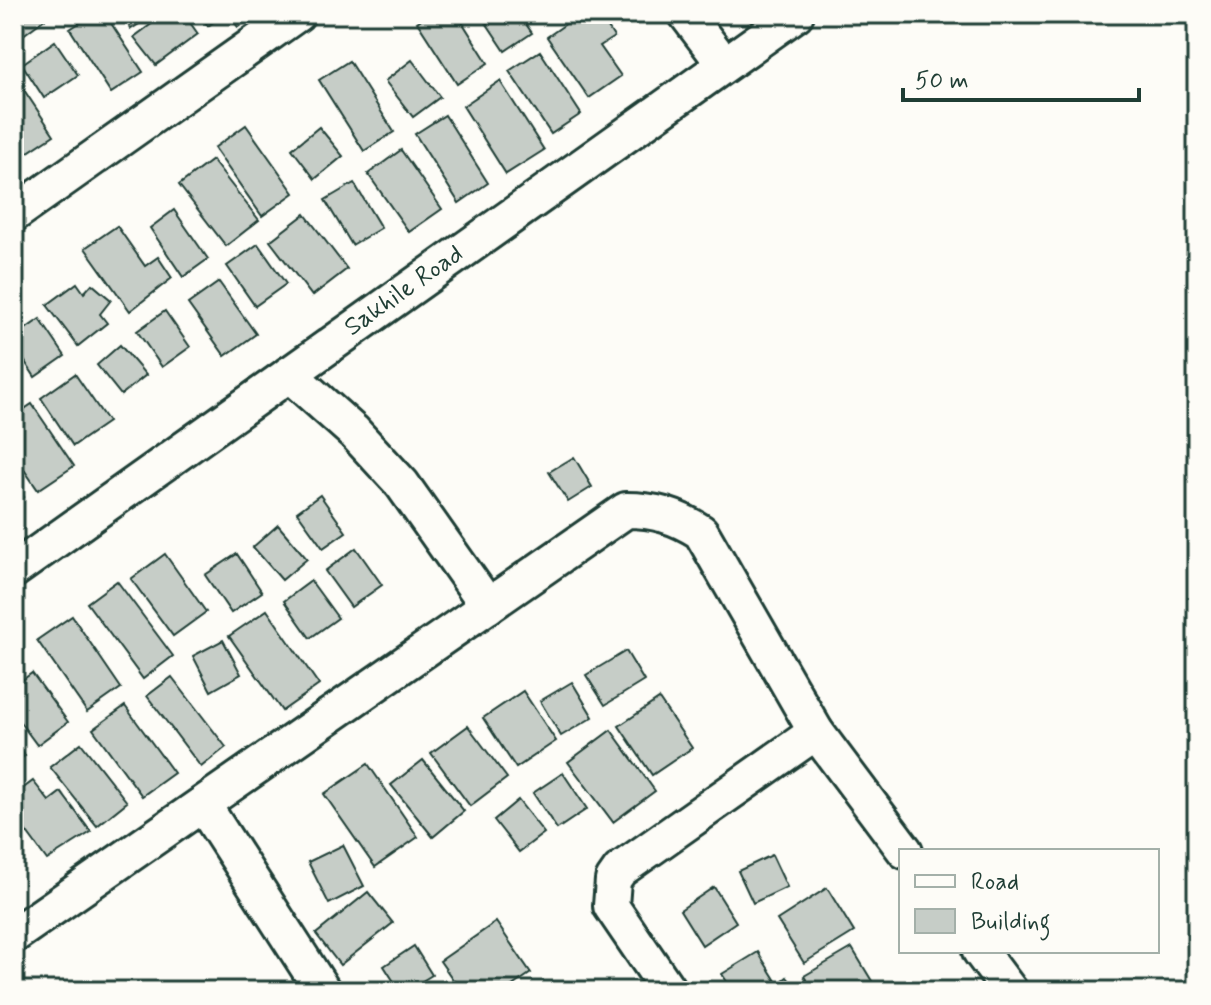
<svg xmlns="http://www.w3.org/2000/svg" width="1211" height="1005" viewBox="0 0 1211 1005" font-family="Mynerve,sans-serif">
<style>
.building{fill:#c6cdc7;stroke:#1f3d34;stroke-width:2}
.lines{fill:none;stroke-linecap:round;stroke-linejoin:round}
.minor-casing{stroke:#1f3d34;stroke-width:40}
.minor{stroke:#fdfcf7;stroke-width:34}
.labels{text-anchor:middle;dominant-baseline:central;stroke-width:8;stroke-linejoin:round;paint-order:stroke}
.street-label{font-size:26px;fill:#1f3d34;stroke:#fdfcf7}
</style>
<rect width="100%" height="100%" fill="#fdfcf7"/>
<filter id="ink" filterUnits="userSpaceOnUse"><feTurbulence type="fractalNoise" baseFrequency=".0125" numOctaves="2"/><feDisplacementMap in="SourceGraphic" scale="16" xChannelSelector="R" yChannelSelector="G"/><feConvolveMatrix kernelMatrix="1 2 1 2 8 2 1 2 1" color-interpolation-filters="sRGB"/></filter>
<g filter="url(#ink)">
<!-- building -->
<g class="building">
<polygon points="14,14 43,14 46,18 22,36 14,27"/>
<polygon points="93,14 105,14 143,72 111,93 70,29"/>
<polygon points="122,14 155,14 131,29"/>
<polygon points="165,14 184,14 198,34 156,65 134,37"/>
<polygon points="199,14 224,14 208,26"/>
<polygon points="228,14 256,14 238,27"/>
<polygon points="429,14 457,14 488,63 457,84 417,22"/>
<polygon points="519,14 532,33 505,51 481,15"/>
<polygon points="580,14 599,14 614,37 600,46 621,76 589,98 547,37"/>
<polygon points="55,41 78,75 44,98 22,64"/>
<polygon points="540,51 581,114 551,134 509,71"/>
<polygon points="412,60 440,97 413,117 385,81"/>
<polygon points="349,61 394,132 364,151 319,80"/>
<polygon points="14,75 54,135 16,160 14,157"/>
<polygon points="500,81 544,150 506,174 463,106"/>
<polygon points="445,115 488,183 459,203 415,134"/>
<polygon points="246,125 294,193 262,216 214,148"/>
<polygon points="319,127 343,156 315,179 292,149"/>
<polygon points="401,150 442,209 409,232 368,174"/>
<polygon points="212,160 259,220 226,246 179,185"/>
<polygon points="354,183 381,228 352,245 325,200"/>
<polygon points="174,210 208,259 183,277 150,228"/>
<polygon points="305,214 347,269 312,296 270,241"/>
<polygon points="117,226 145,266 158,257 172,278 130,311 85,248"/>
<polygon points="258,244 286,284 255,306 227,266"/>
<polygon points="219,282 256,334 225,356 188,304"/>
<polygon points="77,283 84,293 92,284 111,300 100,314 107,323 78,346 47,305"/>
<polygon points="165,311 190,347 162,367 137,331"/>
<polygon points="40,319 65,356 35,377 14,345 14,337"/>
<polygon points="120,345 146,375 121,395 97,365"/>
<polygon points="14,374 23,385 14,392"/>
<polygon points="75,374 108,422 73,446 41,398"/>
<polygon points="32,404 74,466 38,490 14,455 14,416"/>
<polygon points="574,457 592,487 568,502 549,472"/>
<polygon points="14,483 24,497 14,505"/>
<polygon points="320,495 346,532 323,548 297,512"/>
<polygon points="278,525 307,559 282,580 253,547"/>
<polygon points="356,548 382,585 351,607 325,571"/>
<polygon points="165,554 206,612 173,636 131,579"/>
<polygon points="237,554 262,592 231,613 205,575"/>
<polygon points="117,581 173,656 143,679 87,603"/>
<polygon points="311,581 338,618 310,638 284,601"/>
<polygon points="267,610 319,685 282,711 229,636"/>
<polygon points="72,616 121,688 87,712 37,640"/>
<polygon points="223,640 241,674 211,691 193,656"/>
<polygon points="626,651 644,681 605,705 586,675"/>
<polygon points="32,673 68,722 37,745 14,714 14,686"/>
<polygon points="172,677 226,747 201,767 147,696"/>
<polygon points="572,682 593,717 561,736 540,701"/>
<polygon points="523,691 556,741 516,768 483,718"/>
<polygon points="659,699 692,748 652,775 619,726"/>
<polygon points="125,706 174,773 142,796 93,729"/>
<polygon points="468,726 507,778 470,806 431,753"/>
<polygon points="611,730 655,791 613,822 568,762"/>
<polygon points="14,739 25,756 14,762"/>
<polygon points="81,743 127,802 97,826 50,767"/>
<polygon points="423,760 464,811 433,837 391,785"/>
<polygon points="368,764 418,837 375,867 324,794"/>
<polygon points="563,773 587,809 557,829 533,793"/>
<polygon points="33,781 49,801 61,792 91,832 47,860 14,815 14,795"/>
<polygon points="518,800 544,833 519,852 494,820"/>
<polygon points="343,845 364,886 329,904 308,862"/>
<polygon points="772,855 787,887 753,903 738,871"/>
<polygon points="714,887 736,922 702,945 680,910"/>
<polygon points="827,888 854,932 804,963 777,920"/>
<polygon points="368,892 393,923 340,965 316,934"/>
<polygon points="496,922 531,973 505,991 461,991 440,961"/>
<polygon points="414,946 432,975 406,991 400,991 384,966"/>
<polygon points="852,948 878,991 813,991 804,976"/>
<polygon points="758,952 776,981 760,991 733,991 722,974"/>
<polygon points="787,977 798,991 770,991"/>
</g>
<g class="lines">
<!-- minor casing -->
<g class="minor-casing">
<g id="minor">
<polyline points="686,14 724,64"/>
<polyline points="14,214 297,14"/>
<polyline points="289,374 354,432 402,484 488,606"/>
<polyline points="14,570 796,14"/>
<polyline points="204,806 323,991"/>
<path d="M 14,935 L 626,510 C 655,510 676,516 701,532 L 816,732 L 905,851"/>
<polyline points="980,951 1010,991"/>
<polyline points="669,991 611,906 613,880 620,870 816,732"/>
</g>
</g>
<!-- minor -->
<use href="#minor" class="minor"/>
</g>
</g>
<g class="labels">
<!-- street labels -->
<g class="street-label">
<text transform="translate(404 291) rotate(-35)">Sakhile Road</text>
</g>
</g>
<!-- margin -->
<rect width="1211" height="1005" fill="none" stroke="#fdfcf7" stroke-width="48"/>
<rect x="24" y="24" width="1163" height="957" fill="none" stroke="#1f3d34" stroke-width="3" filter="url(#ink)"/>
<!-- legend -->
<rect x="899" y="849" width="260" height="104" fill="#fdfcf7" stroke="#a4b0a9" stroke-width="2"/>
<rect x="915" y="875" width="40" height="12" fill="#fdfcf7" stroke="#a4b0a9" stroke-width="2"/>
<text x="971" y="889" font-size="24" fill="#1f3d34">Road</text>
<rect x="915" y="909" width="40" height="24" fill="#c6cdc7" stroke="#a4b0a9" stroke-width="2"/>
<text x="971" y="929" font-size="24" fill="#1f3d34">Building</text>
<!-- scale -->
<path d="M903 88v12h236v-12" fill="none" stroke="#1f3d34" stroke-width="4"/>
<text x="915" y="88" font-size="24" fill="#1f3d34" stroke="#fdfcf7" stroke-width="6" paint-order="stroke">50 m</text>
</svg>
